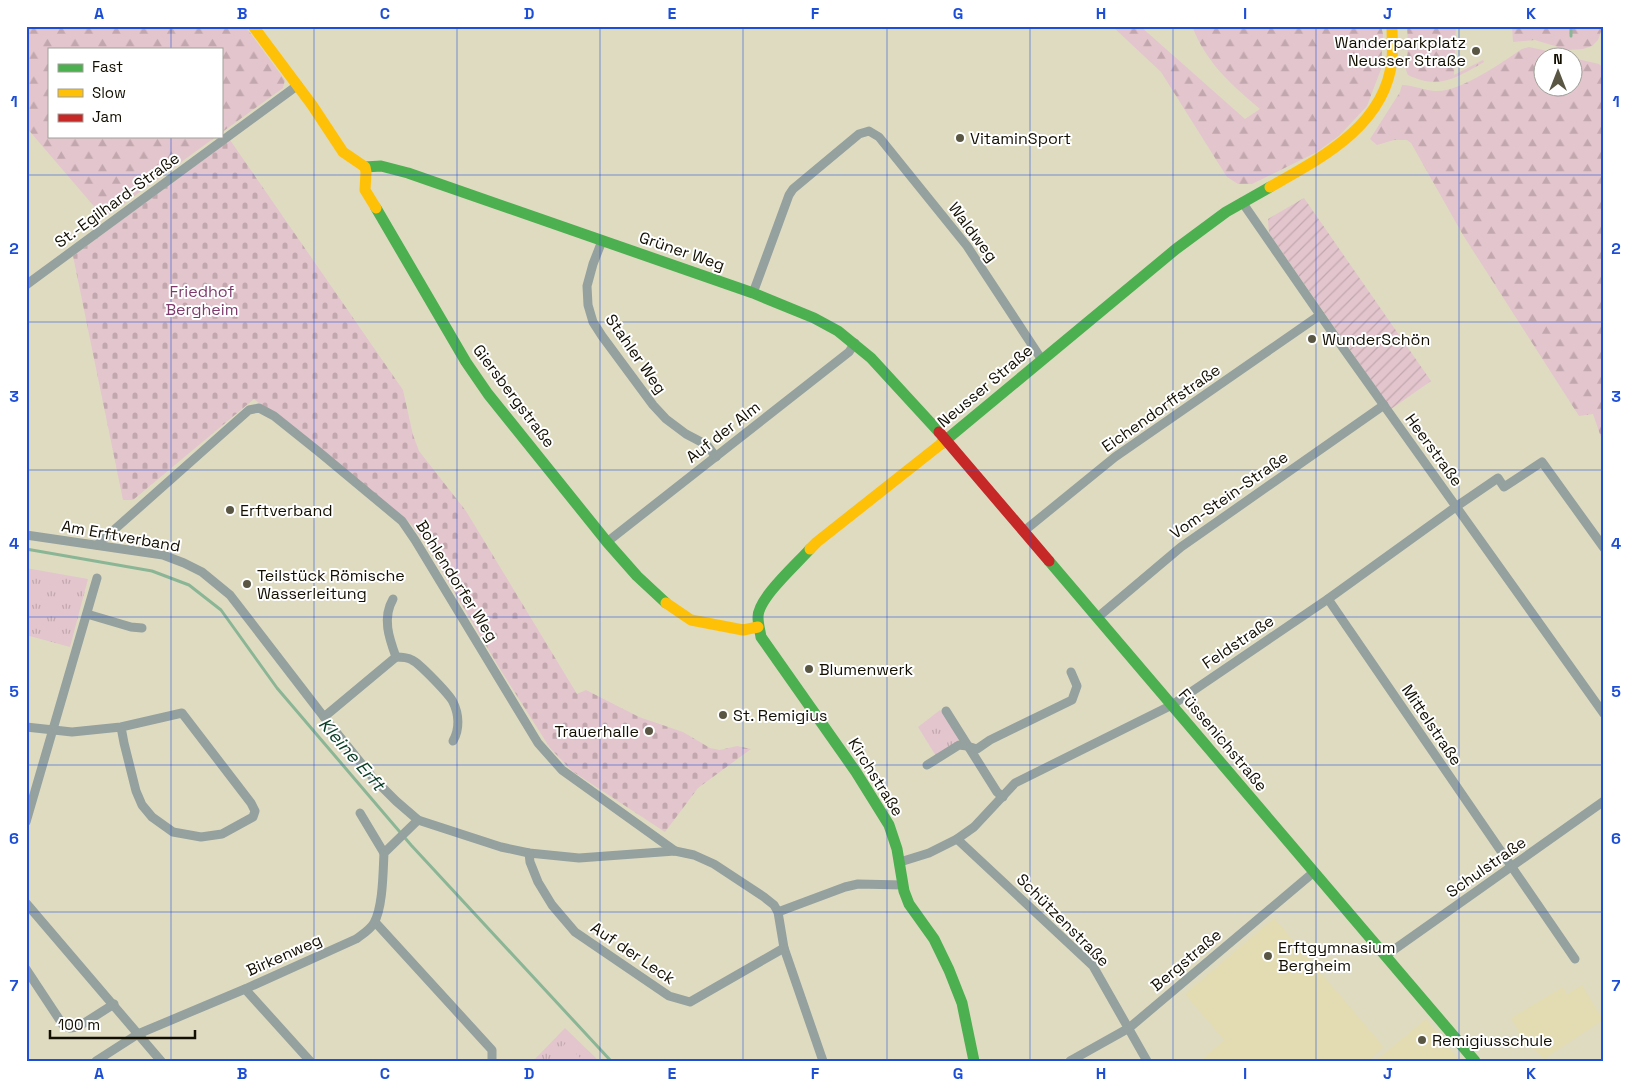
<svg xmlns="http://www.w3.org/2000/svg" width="1630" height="1087" viewBox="0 0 1630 1087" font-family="'Space Grotesk',sans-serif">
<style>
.built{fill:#e3dbb1}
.forest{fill:url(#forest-firs)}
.cemetery{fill:url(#cemetery-stones)}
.park{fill:url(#park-tufts)}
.garden{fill:url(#garden-furrows)}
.pitch{fill:#e3c5cd}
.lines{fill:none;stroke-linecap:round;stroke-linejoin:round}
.stream{stroke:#8bb696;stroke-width:3}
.street{stroke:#94a19e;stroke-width:9}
.fast{stroke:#4caf50;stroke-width:11}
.slow{stroke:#ffc107;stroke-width:11}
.jam{stroke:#c62828;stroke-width:11}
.grid{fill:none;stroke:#1d4ed8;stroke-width:1;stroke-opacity:0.55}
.poi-dot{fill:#5a5644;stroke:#fff;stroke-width:2}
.labels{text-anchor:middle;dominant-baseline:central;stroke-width:4;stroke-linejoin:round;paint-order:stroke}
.poi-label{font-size:16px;fill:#120f01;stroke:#fff;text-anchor:start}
.street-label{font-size:16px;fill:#120f01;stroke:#fff}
.park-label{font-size:16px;fill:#7e396c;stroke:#fff}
.water-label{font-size:18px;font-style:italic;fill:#083d26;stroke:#fff}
.neatline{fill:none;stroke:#1d4ed8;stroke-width:2}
.grid-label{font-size:16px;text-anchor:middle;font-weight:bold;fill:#1d4ed8}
</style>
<defs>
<pattern id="forest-firs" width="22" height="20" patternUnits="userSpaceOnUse" patternTransform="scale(1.25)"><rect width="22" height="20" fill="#e3c5cd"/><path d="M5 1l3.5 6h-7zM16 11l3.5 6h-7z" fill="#c2a8ae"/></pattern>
<pattern id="cemetery-stones" width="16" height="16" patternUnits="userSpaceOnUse" patternTransform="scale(1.25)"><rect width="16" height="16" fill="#e3c5cd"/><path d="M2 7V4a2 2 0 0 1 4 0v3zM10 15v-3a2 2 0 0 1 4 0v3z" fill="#c2a8ae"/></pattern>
<pattern id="park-tufts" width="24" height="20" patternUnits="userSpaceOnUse" patternTransform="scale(1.25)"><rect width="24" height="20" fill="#e3c5cd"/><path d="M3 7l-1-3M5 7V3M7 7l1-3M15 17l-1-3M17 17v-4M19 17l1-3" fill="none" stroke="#c2a8ae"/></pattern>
<pattern id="garden-furrows" width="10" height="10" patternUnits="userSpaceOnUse" patternTransform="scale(1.25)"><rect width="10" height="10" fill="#e3c5cd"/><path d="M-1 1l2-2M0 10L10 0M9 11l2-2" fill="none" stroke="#c2a8ae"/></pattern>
</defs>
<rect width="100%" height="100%" fill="#dfdbc1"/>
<!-- built -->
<g class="built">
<polygon points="1274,918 1384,1047 1369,1061 1200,1061 1224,1040 1185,994"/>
<polygon points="1582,985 1603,1020 1544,1059 1523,1039 1511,1018 1563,987 1567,994"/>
<polygon points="1426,1019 1460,1061 1375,1061"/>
</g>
<!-- forest -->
<g class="forest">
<polygon points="26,26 245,26 285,80 283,88 221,133 221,49 49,49 49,136 217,136 104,218 26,127"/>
<path d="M 1112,26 L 1140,26 L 1245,119 L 1260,109 C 1230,83 1207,64 1192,26 L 1381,26 L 1383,34 L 1381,69 L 1367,106 L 1340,135 L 1317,152 L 1252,184 L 1238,184 L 1227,177 L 1161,72 Z"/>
<path d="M 1407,26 L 1456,26 L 1454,75 L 1483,60 L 1484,62 C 1456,78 1439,90 1408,75 L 1406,70 L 1408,44 Z"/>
<polygon points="1512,26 1603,26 1598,40 1592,46 1583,49 1568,50 1535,40 1513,42"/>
<path d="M 1529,47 L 1543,50 L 1567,57 L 1542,58 L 1542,88 L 1572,88 L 1573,58 L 1599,64 L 1604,69 L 1604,446 L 1593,414 L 1579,416 L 1463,235 L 1411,143 L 1407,140 L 1394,140 L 1377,145 L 1370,139 L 1400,92 L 1402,85 C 1414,85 1425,91 1436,91 C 1461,92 1502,62 1522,49 Z"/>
</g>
<!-- cemetery -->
<polygon class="cemetery" points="230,140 403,390 413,435 419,451 466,511 577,694 586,690 639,717 683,732 710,748 720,750 737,746 751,749 698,788 665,832 572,771 550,748 500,669 425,543 410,523 254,399 133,500 123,500 73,256"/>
<!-- park -->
<g class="park">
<polygon points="26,568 88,579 70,647 26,635"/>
<polygon points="940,710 959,738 958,741 936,756 918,727"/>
<polygon points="565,1028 599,1061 533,1061"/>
</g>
<!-- garden -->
<polygon class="garden" points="1304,198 1431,381 1391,409 1269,233 1268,219"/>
<!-- pitch -->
<polygon class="pitch" points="566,1043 583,1061 548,1061"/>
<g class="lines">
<!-- stream -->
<g class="stream">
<polyline points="1571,36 1571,26"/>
<polyline points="26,549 152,571 189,585 221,610 277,688 411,845 611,1061"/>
</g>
<!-- street -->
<g class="street">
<polyline points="1242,202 1343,348 1604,714"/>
<polyline points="602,241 593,264 587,286 588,305 593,322 602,336 653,405 666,419 686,434 707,445 716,457"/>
<polyline points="26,285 298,85"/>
<polyline points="753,293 789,195 793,189 859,134 869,131 879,137 967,246 1042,360"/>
<polyline points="1024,531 1115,457 1320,315"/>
<polyline points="26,535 163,555 184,563 202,572 230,595 324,717 373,778 396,801 418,820 501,847 529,853 579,858 675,851 694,855 714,864 764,897 774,905 778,912 784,948 823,1061"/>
<polyline points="607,542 849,352 855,343"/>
<polyline points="97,545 249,410 259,408 274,416 319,452 402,521 415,540 538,743 562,770 675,851"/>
<polyline points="1328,599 1575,959"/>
<polyline points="87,614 131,627 142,628"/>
<polyline points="1098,617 1181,547 1384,405"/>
<path d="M 396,657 C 401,657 407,657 412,660 C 419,663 450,695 453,702 C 459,714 460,729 453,741"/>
<polyline points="946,711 997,792 1003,797"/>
<path d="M 324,717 L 396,657 C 389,638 382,618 393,599"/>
<polyline points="26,727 72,732 121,727 182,713 251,803 255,811 253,817 222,834 201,837 173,832 152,817 142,805 136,791 124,743 121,727"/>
<polyline points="927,765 959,745 967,746 977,749 990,740 1072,700 1077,686 1071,672"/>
<polyline points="360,813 384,853"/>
<polyline points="26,822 97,578"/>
<polyline points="957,839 1093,966 1147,1061"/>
<polyline points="529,853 530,862 538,882 552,905 575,932 669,996 690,1002 784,948"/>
<polyline points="900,862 929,853 957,839 974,827 1015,783 1172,705 1328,599 1457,506 1498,478 1504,487 1542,462 1604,548"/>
<polyline points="26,903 161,1061"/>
<polyline points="778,912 845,887 858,884 903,885"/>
<polyline points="375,922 492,1050 492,1061"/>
<polyline points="1385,956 1604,801"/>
<polyline points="26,969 63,1025 70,1028 78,1027 114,1004"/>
<polyline points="245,989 310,1061"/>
<path d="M 96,1061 L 138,1034 L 245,989 L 356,939 C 363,934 370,930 374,923 C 383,907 383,872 384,853 L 418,820"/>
<polyline points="1070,1061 1129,1028 1314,872"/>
</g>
<!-- fast -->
<g class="fast">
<polyline points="365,167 381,166 408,173 753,293 814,318 838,331 871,358 939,432"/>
<polyline points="376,208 466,362 488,394 607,542 637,576 666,603"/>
<polyline points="941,444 1176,249 1226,212 1270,187"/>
<path d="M 810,549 C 797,564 758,598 758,617 C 758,624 760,631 761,637 L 856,772 L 889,825 L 897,849 L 904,891 L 909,904 L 934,939 L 949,970 L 962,1003 L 974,1061"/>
<polyline points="1049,561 1475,1061"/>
</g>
<!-- slow -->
<g class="slow">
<polyline points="253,26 312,105 343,152 365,167 366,172 365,190 376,208"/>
<path d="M 1270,187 C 1321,158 1385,126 1392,60 C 1393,49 1392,37 1392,26"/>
<polyline points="810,549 817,542 941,444"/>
<polyline points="666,603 691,620 743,630 758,627"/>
</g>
<!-- jam -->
<polyline class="jam" points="939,432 1049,561"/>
</g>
<!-- grid -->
<path class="grid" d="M 171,26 L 171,49M 314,26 L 314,1061M 457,26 L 457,1061M 600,26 L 600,1061M 743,26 L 743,1061M 887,26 L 887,1061M 1030,26 L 1030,1061M 1173,26 L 1173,1061M 1316,26 L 1316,1061M 1459,26 L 1459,1061M 171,136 L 171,1061M 26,175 L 1604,175M 26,322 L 1604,322M 26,470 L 1604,470M 26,617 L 1604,617M 26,765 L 1604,765M 26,912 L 1604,912"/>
<!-- markers -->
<g class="poi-dot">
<circle cx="1476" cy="51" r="5"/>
<circle cx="960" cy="138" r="5"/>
<circle cx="1312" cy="339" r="5"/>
<circle cx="230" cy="510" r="5"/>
<circle cx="247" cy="584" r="5"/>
<circle cx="809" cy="669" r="5"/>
<circle cx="723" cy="715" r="5"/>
<circle cx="649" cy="731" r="5"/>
<circle cx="1268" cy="956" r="5"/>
<circle cx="1422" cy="1040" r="5"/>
</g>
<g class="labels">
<!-- poi labels -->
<g class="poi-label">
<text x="1466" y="42" text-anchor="end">Wanderparkplatz<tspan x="1466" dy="18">Neusser Straße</tspan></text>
<text x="970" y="138">VitaminSport</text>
<text x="1322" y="339">WunderSchön</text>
<text x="240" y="510">Erftverband</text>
<text x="257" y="575">Teilstück Römische<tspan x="257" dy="18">Wasserleitung</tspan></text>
<text x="819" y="669">Blumenwerk</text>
<text x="733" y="715">St. Remigius</text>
<text x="639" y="731" text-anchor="end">Trauerhalle</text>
<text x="1278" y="947">Erftgymnasium<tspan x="1278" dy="18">Bergheim</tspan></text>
<text x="1432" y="1040">Remigiusschule</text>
</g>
<!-- street labels -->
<g class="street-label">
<text transform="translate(117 200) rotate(-36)">St.-Egilhard-Straße</text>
<text transform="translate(973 232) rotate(53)">Waldweg</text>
<text transform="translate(682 251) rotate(19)">Grüner Weg</text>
<text transform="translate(636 354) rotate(55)">Stahler Weg</text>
<text transform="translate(985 386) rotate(-40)">Neusser Straße</text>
<text transform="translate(514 396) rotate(53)">Giersbergstraße</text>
<text transform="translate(1161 408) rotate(-35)">Eichendorffstraße</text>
<text transform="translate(723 432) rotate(-38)">Auf der Alm</text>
<text transform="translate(1434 450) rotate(54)">Heerstraße</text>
<text transform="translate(1229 495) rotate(-35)">Vom-Stein-Straße</text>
<text transform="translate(121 536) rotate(10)">Am Erftverband</text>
<text transform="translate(457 581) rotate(58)">Bohlendorfer Weg</text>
<text transform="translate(1238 642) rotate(-34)">Feldstraße</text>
<text transform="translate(1432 725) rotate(56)">Mittelstraße</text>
<text transform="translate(1223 740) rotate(50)">Füssenichstraße</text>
<text transform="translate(876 777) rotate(58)">Kirchstraße</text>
<text transform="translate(1486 867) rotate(-35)">Schulstraße</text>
<text transform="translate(1063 920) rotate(45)">Schützenstraße</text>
<text transform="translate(633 953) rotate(34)">Auf der Leck</text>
<text transform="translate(284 955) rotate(-24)">Birkenweg</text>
<text transform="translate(1186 960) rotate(-40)">Bergstraße</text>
</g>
<!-- park labels -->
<g class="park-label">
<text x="202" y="291">Friedhof<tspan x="202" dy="18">Bergheim</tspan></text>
</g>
<!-- water labels -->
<g class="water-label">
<text transform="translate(352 754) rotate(49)">Kleine Erft</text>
</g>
</g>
<!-- border -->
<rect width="1630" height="1087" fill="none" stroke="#ffffff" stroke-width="55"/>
<!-- legend -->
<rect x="48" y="48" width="175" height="90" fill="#ffffff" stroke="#a09f99"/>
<rect x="58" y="64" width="25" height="8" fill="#4caf50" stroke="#a09f99"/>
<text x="92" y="72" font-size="15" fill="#120f01">Fast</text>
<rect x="58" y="89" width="25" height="8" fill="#ffc107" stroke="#a09f99"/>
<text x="92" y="98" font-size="15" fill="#120f01">Slow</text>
<rect x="58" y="114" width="25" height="8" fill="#c62828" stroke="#a09f99"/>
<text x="92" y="122" font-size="15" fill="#120f01">Jam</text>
<!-- north arrow -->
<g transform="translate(1558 72)"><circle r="24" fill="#ffffff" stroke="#a09f99"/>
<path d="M0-4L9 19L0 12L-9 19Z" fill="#5a5644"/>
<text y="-8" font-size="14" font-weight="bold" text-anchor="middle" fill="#120f01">N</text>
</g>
<!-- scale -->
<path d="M50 1030v8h145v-8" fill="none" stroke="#120f01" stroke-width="2.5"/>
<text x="58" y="1030" font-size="15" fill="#120f01" stroke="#ffffff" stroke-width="4" paint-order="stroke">100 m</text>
<rect x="28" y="28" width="1574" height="1032" class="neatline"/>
<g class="grid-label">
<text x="99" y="19">A</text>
<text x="242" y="19">B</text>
<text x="385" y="19">C</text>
<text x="529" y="19">D</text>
<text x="672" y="19">E</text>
<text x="815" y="19">F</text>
<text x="958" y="19">G</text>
<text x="1101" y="19">H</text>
<text x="1245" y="19">I</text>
<text x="1388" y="19">J</text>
<text x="1531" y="19">K</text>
<text x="14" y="107">1</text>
<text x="1616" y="107">1</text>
<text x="14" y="254">2</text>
<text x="1616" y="254">2</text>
<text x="14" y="402">3</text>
<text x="1616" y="402">3</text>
<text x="14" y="549">4</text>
<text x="1616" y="549">4</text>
<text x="14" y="697">5</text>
<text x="1616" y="697">5</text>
<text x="14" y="844">6</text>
<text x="1616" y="844">6</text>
<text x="14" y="991">7</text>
<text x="1616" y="991">7</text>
<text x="99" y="1079">A</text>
<text x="242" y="1079">B</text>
<text x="385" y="1079">C</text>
<text x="529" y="1079">D</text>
<text x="672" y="1079">E</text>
<text x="815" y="1079">F</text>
<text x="958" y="1079">G</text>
<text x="1101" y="1079">H</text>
<text x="1245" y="1079">I</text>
<text x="1388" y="1079">J</text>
<text x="1531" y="1079">K</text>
</g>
</svg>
